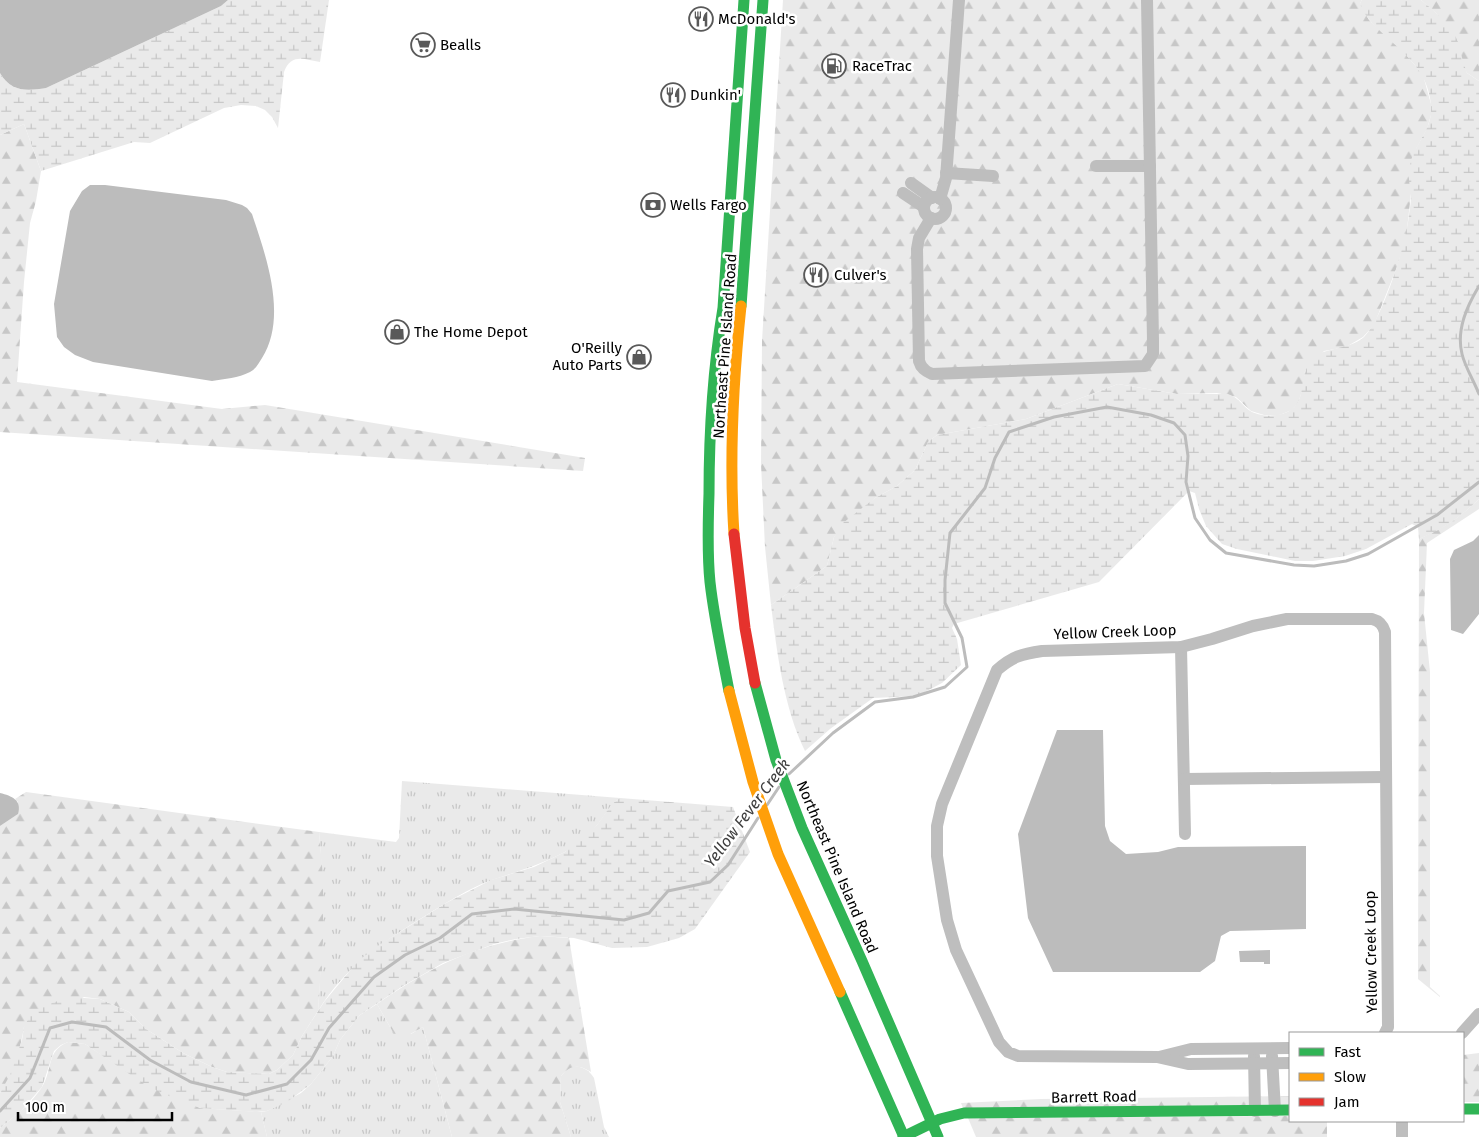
<svg xmlns="http://www.w3.org/2000/svg" width="1479" height="1137" viewBox="0 0 1479 1137" font-family="'Fira Sans',sans-serif">
<style>
.grass{fill:url(#grass-tufts)}
.forest{fill:url(#forest-firs)}
.wetland{fill:url(#wetland-marsh)}
.water{fill:#bcbcbc}
.lines{fill:none;stroke-linecap:round;stroke-linejoin:round}
.stream{stroke:#bcbcbc;stroke-width:3}
.street{stroke:#bebebe;stroke-width:12}
.fast{stroke:#30b455;stroke-width:11}
.slow{stroke:#ff9f0a;stroke-width:11}
.jam{stroke:#e5322d;stroke-width:11}
.labels{text-anchor:middle;dominant-baseline:central;stroke-width:5;stroke-linejoin:round;paint-order:stroke}
.poi-label{font-size:15px;fill:#000;stroke:#fff;text-anchor:start}
.street-label{font-size:15px;fill:#000;stroke:#fff}
.water-label{font-size:16px;font-style:italic;fill:#404040;stroke:#fff}
</style>
<defs>
<pattern id="grass-tufts" width="24" height="20" patternUnits="userSpaceOnUse" patternTransform="scale(1.25)"><rect width="24" height="20" fill="#eaeaea"/><path d="M3 7l-1-3M5 7V3M7 7l1-3M15 17l-1-3M17 17v-4M19 17l1-3" fill="none" stroke="#c7c7c7"/></pattern>
<pattern id="forest-firs" width="22" height="20" patternUnits="userSpaceOnUse" patternTransform="scale(1.25)"><rect width="22" height="20" fill="#eaeaea"/><path d="M5 1l3.5 6h-7zM16 11l3.5 6h-7z" fill="#c7c7c7"/></pattern>
<pattern id="wetland-marsh" width="20" height="14" patternUnits="userSpaceOnUse" patternTransform="scale(1.25)"><rect width="20" height="14" fill="#eaeaea"/><path d="M1 5h8M5 5V1M11 12h8M15 12V8" fill="none" stroke="#c7c7c7"/></pattern>
</defs>
<rect width="100%" height="100%" fill="#fff"/>
<!-- grass -->
<g class="grass">
<path d="M 402,781 L 620,798 C 610,805 605,815 598,824 C 589,834 575,847 563,853 C 540,865 516,872 492,880 C 469,888 446,903 425,916 C 381,943 346,966 318,1011 C 322,949 325,894 319,832 L 396,842 L 399,838 Z"/>
<polygon points="377,1004 394,1034 411,1034 423,1027 452,1137 267,1137 261,1112 267,1111 301,1093 311,1084 333,1056 340,1040 350,1027 360,1015"/>
<path d="M 574,1066 C 584,1067 589,1070 594,1078 L 604,1127 L 609,1137 L 571,1137 L 560,1102 L 561,1076 L 568,1068 Z"/>
</g>
<!-- forest -->
<g class="forest">
<polygon points="783,0 1362,0 1360,3 1369,20 1403,51 1423,75 1431,104 1431,115 1427,129 1416,149 1406,238 1397,267 1374,325 1363,337 1346,347 1324,351 1305,371 1303,388 1298,403 1292,410 1277,416 1264,415 1251,411 1236,397 1217,393 1177,394 1118,384 1026,419 937,435 928,442 915,470 897,486 875,498 834,537 827,566 771,605 765,547 761,464 762,341"/>
<polygon points="1421,0 1479,0 1479,81 1467,73 1437,14"/>
<polygon points="24,124 41,171 36,201 30,223 24,282 17,382 222,409 265,405 585,458 583,471 0,432 0,135"/>
<path d="M 1479,499 L 1479,509 L 1427,543 L 1424,613 L 1430,672 L 1430,987 L 1440,996 L 1440,1033 L 1440,997 L 1418,979 L 1419,539 C 1445,527 1458,519 1479,499 Z"/>
<path d="M 26,792 L 319,832 L 323,877 L 323,940 L 318,1011 L 302,1036 L 293,1055 L 277,1070 L 269,1074 L 227,1072 L 212,1067 L 183,1053 L 146,1029 L 129,1012 L 100,999 L 84,997 L 24,1027 C 21,1046 13,1078 0,1093 L 0,826 L 18,814 L 18,802 L 15,799 Z"/>
<path d="M 540,936 L 569,938 L 591,1072 C 578,1064 570,1065 561,1076 L 560,1102 L 571,1137 L 452,1137 L 423,1027 L 405,1037 L 394,1034 L 377,1004 C 431,967 474,944 540,936 Z"/>
<path d="M 68,1042 L 85,1044 L 111,1061 L 200,1108 L 261,1112 L 267,1137 L 0,1137 L 0,1128 C 15,1116 32,1103 42,1087 C 53,1069 46,1051 68,1042 Z"/>
<polygon points="1479,1053 1479,1102 1463,1102 1463,1055"/>
<polygon points="1290,1096 1290,1105 963,1108 961,1103 1041,1099"/>
<polygon points="1290,1116 1290,1121 1327,1121 1327,1137 976,1137 968,1118"/>
</g>
<!-- wetland -->
<g class="wetland">
<path d="M 228,0 L 329,0 L 320,62 C 304,59 291,53 284,72 L 278,128 L 272,117 L 265,110 L 256,106 L 241,105 L 224,108 L 150,143 L 134,142 L 41,171 L 24,124 L 0,135 L 0,73 C 11,92 26,91 46,88 L 221,6 Z"/>
<path d="M 1362,0 L 1421,0 C 1434,11 1452,25 1458,42 C 1461,53 1463,63 1467,73 L 1479,81 L 1479,499 C 1459,518 1444,529 1419,539 L 1418,527 L 1412,524 L 1366,549 L 1345,556 L 1313,561 L 1295,561 L 1237,549 L 1222,544 L 1206,526 L 1199,509 L 1195,493 L 1189,491 L 1099,582 L 954,624 L 952,628 L 957,639 L 961,665 L 942,683 L 917,696 L 873,698 L 830,729 L 805,751 C 784,708 777,653 771,605 L 827,566 L 834,537 L 843,523 L 875,498 L 897,486 L 915,470 L 928,442 L 937,435 L 1026,419 L 1118,384 L 1177,394 L 1228,394 C 1240,398 1243,407 1252,412 C 1259,415 1271,417 1278,415 C 1310,409 1297,380 1310,361 C 1319,347 1348,351 1364,337 C 1383,318 1407,241 1409,214 C 1410,208 1411,201 1411,195 C 1410,185 1407,175 1410,165 C 1414,143 1433,131 1431,105 C 1428,69 1403,53 1379,30 C 1371,22 1363,14 1360,3 Z"/>
<polygon points="620,798 733,807 750,852 695,929 679,938 647,947 612,948 574,938 540,936 516,939 494,944 443,963 403,986 360,1015 350,1027 340,1040 333,1056 311,1084 287,1102 267,1111 256,1112 200,1108 178,1100 147,1086 85,1044 68,1042 61,1045 54,1051 42,1087 21,1111 0,1128 0,1093 10,1075 22,1040 24,1027 30,1016 41,1007 69,997 100,999 129,1012 146,1029 183,1053 212,1067 227,1072 269,1074 277,1070 293,1055 302,1036 324,1002 358,961 379,945 446,903 491,880 534,867 565,852 597,825 612,804"/>
</g>
<!-- water -->
<g class="water">
<path d="M 0,0 L 228,0 L 221,6 L 46,88 C 26,91 11,92 0,73 Z"/>
<path d="M 90,185 L 105,185 L 226,200 L 242,205 L 247,208 L 252,214 C 266,256 288,317 262,358 C 259,363 255,370 250,372 C 238,378 225,379 212,381 L 93,362 L 75,355 L 64,347 L 57,337 L 54,304 L 70,211 L 82,191 Z"/>
<polygon points="1479,535 1479,614 1463,634 1451,630 1450,559 1454,550 1473,541"/>
<polygon points="1057,730 1103,730 1105,826 1110,841 1126,854 1158,852 1178,847 1306,846 1306,929 1230,931 1221,936 1215,961 1200,972 1053,972 1028,918 1018,834"/>
<path d="M 0,793 C 12,796 22,800 18,814 L 0,826 Z"/>
<polygon points="1270,950 1270,964 1264,964 1264,962 1240,962 1239,951"/>
</g>
<g class="lines">
<!-- stream -->
<g class="stream">
<path d="M 1479,286 C 1467,306 1456,330 1462,354 C 1465,367 1474,381 1479,394"/>
<polyline points="789,774 833,733 875,702 913,697 945,687 967,667 962,638 945,603 945,580 950,533 985,488 995,458 1009,432 1054,417 1107,407 1151,415 1174,423 1185,435 1188,456 1186,482 1195,518 1210,540 1226,553 1294,565 1314,566 1346,561 1368,554 1437,515 1479,482"/>
<polyline points="767,805 779,787"/>
<polyline points="0,1111 30,1078 50,1028 72,1022 106,1027 150,1060 191,1082 246,1095 287,1084 311,1060 329,1028 374,977 405,955 440,938 472,914 514,909 624,920 649,913 668,891 710,882 728,865 758,818"/>
</g>
<!-- street -->
<g class="street">
<polyline points="1096,166 1150,166"/>
<polyline points="946,173 993,176"/>
<polyline points="911,183 932,198"/>
<polyline points="903,193 924,207"/>
<circle cx="935" cy="208" r="11"/>
<polyline points="940,199 946,178 959,0"/>
<path d="M 931,218 L 919,238 L 917,249 L 919,361 C 921,368 925,371 932,374 L 1145,366 L 1153,354 L 1153,341 L 1147,0"/>
<polyline points="1181,647 1185,834"/>
<polyline points="1184,779 1385,777"/>
<polyline points="1462,1033 1479,1014"/>
<polyline points="1254,1056 1255,1111"/>
<polyline points="1272,1056 1275,1111"/>
<polyline points="1159,1057 1191,1049 1290,1048"/>
<path d="M 1290,1063 L 1188,1064 L 1157,1057 L 1018,1056 L 1008,1052 L 999,1042 L 956,950 L 947,920 L 937,856 L 937,826 L 942,804 L 997,670 C 1013,656 1022,654 1042,651 L 1181,647 L 1212,639 L 1253,626 L 1287,619 L 1372,619 C 1380,621 1383,625 1385,632 L 1388,1027 L 1385,1033"/>
<polyline points="1402,1121 1402,1137"/>
</g>
<!-- fast -->
<g class="fast">
<polyline points="741,306 763,0"/>
<polyline points="755,683 776,760 802,828 862,961 938,1137"/>
<path d="M 729,691 C 722,654 714,618 710,582 C 707,553 708,523 709,494 C 709,432 713,369 723,308 L 744,0"/>
<polyline points="840,992 904,1137"/>
<polyline points="1463,1109 1479,1109"/>
<polyline points="903,1137 940,1119 964,1113 1290,1110"/>
</g>
<!-- slow -->
<g class="slow">
<path d="M 734,534 C 729,457 733,382 741,306"/>
<polyline points="729,691 753,782 778,854 840,992"/>
</g>
<!-- jam -->
<polyline class="jam" points="734,534 745,628 755,683"/>
</g>
<!-- icons -->
<defs>
<g id="restaurant-ring" transform="scale(1.25)"><circle r="9.5" fill="#fff" stroke="#595959" stroke-width="1.5"/><path d="M-5-6h1v4h1v-4h1v4h1v-4h1v5L-1.5 .5V6h-2V.5L-5-1ZM5-6V6H3V1.5H1.5Q1.5-4 5-6Z" fill="#595959"/></g>
<g id="supermarket-ring" transform="scale(1.25)"><circle r="9.5" fill="#fff" stroke="#595959" stroke-width="1.5"/><path d="M-6-5.5h2.5l.6 2H6L4.5 2H-2.5L-4.4-4H-6ZM-1.5 3.2a1.3 1.3 0 1 0 .1 0ZM3 3.2a1.3 1.3 0 1 0 .1 0Z" fill="#595959"/></g>
<g id="fuel-ring" transform="scale(1.25)"><circle r="9.5" fill="#fff" stroke="#595959" stroke-width="1.5"/><path d="M-5.5-6h7V0h2V4h1.3V-2.5L3-4.5l.8-.8L6-3V5H2.5V1h-1V6h-7ZM-4.2-4.7v3.2H.2V-4.7Z" fill="#595959"/></g>
<g id="bank-ring" transform="scale(1.25)"><circle r="9.5" fill="#fff" stroke="#595959" stroke-width="1.5"/><path d="M-6-4H6V4H-6ZM0-2.3a2.3 2.3 0 1 0 0 4.6a2.3 2.3 0 1 0 0-4.6Z" fill="#595959"/></g>
<g id="shop-ring" transform="scale(1.25)"><circle r="9.5" fill="#fff" stroke="#595959" stroke-width="1.5"/><path d="M-5-2.5h2.3a2.7 3.5 0 0 1 5.4 0H5L5.5 6h-11ZM-1.5-2.5h3a1.5 2.3 0 0 0-3 0Z" fill="#595959"/></g>
</defs>
<g fill-rule="evenodd">
<use href="#restaurant-ring" x="701" y="19"/>
<use href="#supermarket-ring" x="423" y="45"/>
<use href="#fuel-ring" x="834" y="66"/>
<use href="#restaurant-ring" x="673" y="95"/>
<use href="#bank-ring" x="653" y="205"/>
<use href="#restaurant-ring" x="816" y="275"/>
<use href="#shop-ring" x="397" y="332"/>
<use href="#shop-ring" x="639" y="357"/>
</g>
<g class="labels">
<!-- poi labels -->
<g class="poi-label">
<text x="718" y="19">McDonald's</text>
<text x="440" y="45">Bealls</text>
<text x="852" y="66">RaceTrac</text>
<text x="690" y="95">Dunkin'</text>
<text x="670" y="205">Wells Fargo</text>
<text x="834" y="275">Culver's</text>
<text x="414" y="332">The Home Depot</text>
<text x="622" y="348" text-anchor="end">O'Reilly<tspan x="622" dy="17">Auto Parts</tspan></text>
</g>
<!-- street labels -->
<g class="street-label">
<text transform="translate(725 346) rotate(-86)">Northeast Pine Island Road</text>
<text transform="translate(1115 632) rotate(-2)">Yellow Creek Loop</text>
<text transform="translate(837 867) rotate(67)">Northeast Pine Island Road</text>
<text transform="translate(1371 952) rotate(-91)">Yellow Creek Loop</text>
<text transform="translate(1094 1097) rotate(-1)">Barrett Road</text>
</g>
<!-- water labels -->
<g class="water-label">
<text transform="translate(747 813) rotate(-53)">Yellow Fever Creek</text>
</g>
</g>
<!-- legend -->
<rect x="1289" y="1032" width="175" height="90" fill="#ffffff" stroke="#999999"/>
<rect x="1299" y="1048" width="25" height="8" fill="#30b455" stroke="#999999"/>
<text x="1334" y="1057" font-size="15" fill="#000000">Fast</text>
<rect x="1299" y="1073" width="25" height="8" fill="#ff9f0a" stroke="#999999"/>
<text x="1334" y="1082" font-size="15" fill="#000000">Slow</text>
<rect x="1299" y="1098" width="25" height="8" fill="#e5322d" stroke="#999999"/>
<text x="1334" y="1107" font-size="15" fill="#000000">Jam</text>
<!-- scale -->
<path d="M18 1112v8h154v-8" fill="none" stroke="#000000" stroke-width="2.5"/>
<text x="25" y="1112" font-size="15" fill="#000000" stroke="#ffffff" stroke-width="4" paint-order="stroke">100 m</text>
</svg>
